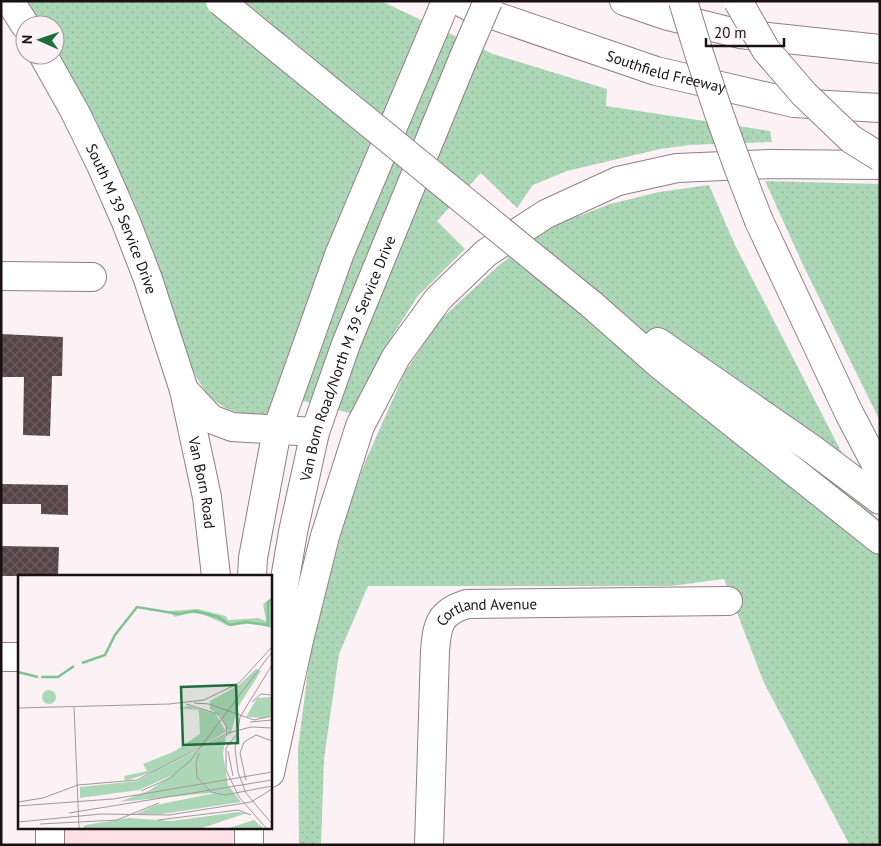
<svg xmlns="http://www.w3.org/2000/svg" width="881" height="846" viewBox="0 0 881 846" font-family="'PT Sans',sans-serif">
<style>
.built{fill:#fbe1e7}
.grass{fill:url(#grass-dots)}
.building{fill:url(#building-cross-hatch)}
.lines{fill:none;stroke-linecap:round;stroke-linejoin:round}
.minor-casing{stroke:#937e83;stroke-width:30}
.major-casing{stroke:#937e83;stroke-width:30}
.highway-casing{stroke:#937e83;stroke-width:30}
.minor{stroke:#fff;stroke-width:28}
.major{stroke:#fff;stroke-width:28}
.highway{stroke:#fff;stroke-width:28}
.major-bridge-casing{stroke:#937e83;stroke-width:30;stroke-linecap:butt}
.highway-bridge-casing{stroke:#937e83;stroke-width:30;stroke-linecap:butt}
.major-bridge{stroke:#fff;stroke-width:28}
.highway-bridge{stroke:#fff;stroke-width:28}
.labels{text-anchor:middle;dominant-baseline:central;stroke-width:5;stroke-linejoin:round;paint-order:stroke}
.street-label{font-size:15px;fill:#191113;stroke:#fcf2f5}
.inset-river{fill:none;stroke:#7ec390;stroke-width:2.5}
.inset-road{fill:none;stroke:#a1989b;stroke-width:1}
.view{fill:#206d3c;fill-opacity:0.15;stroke:#206d3c;stroke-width:2.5}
.inset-edge{fill:none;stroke:#191113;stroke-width:2.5}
</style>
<defs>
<pattern id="grass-dots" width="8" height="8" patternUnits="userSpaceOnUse" patternTransform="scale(1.25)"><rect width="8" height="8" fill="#acd7b6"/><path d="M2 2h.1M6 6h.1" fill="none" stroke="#93b89c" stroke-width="1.8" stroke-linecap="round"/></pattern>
<pattern id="building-cross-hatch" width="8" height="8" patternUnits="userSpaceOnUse" patternTransform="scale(1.25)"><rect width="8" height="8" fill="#574449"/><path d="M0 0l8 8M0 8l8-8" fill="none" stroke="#6b5b5f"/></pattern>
</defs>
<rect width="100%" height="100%" fill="#fcf2f5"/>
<!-- built -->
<polygon class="built" points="48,827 246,827 252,845 48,845"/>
<!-- grass -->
<g class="grass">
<path d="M 25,1 L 381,1 L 493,54 L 607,89 L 606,106 L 770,131 L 772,142 L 690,145 L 660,149 L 567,171 L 533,185 L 517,208 L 481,173 L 437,221 L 465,249 L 417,297 L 393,335 L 353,414 L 280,395 L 274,411 C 253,420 225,413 210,396 C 201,387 196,376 191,366 L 164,280 L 137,209 L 94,117 L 55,52 L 55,25 L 39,25 Z"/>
<polygon points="765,181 880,184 880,421 804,267"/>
<polygon points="709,185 735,245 880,527 880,845 849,845 848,842 764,683 724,579 671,586 368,586 339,654 324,759 321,845 299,845 298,749 310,654 345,519 365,462 405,372 439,321 497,267 545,229 610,204 659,192"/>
</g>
<!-- building -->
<g class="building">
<polygon points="1,334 63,337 62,376 52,376 50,436 23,435 24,377 1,377"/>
<polygon points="1,484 68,485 68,515 41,514 41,504 1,504"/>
<polygon points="1,546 59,547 58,576 1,576"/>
</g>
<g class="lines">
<!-- minor casing -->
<g class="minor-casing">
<g id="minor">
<polyline points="1,276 92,277"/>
<polyline points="1,657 19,657"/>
<polyline points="50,845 50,827"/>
<path id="s1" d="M 429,845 L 435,651 C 437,624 440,612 467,604 L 728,601"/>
</g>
</g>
<!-- major casing -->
<g class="major-casing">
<g id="major">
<polyline points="10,1 25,25"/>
<path id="s2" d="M 43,55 L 74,110 L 101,165 L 126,222 L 148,279 L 184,390 L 207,497 L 216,576"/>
<polyline points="184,390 211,419 232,427 315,432"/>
<path id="s3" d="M 270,730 L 273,672 L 279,614 L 293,532 L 315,432 L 346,344 L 463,59"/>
</g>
</g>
<!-- highway casing -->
<g class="highway-casing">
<g id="highway">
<path id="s4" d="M 459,1 L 472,8 L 656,71 L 794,103 L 880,108"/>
<polyline points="624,1 668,16 740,34 880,49"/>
<polyline points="759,221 849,413 880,472"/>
<polyline points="538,261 591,304 659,364 880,540"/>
<polyline points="658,342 812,449 880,500"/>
<polyline points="252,576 253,558 277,430 339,255 446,1"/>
<polyline points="270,773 299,640 325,536 360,426 396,357 438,299 486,253 546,214 618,181 677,168 771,164 880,165"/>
<polyline points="249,827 249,841"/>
</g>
</g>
<!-- minor -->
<use href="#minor" class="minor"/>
<!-- major -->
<use href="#major" class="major"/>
<!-- highway -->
<use href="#highway" class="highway"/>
<!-- major-bridge casing -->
<g class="major-bridge-casing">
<polyline id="major-bridge" points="463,59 488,1"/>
</g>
<!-- highway-bridge casing -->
<g class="highway-bridge-casing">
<g id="highway-bridge">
<polyline points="220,1 538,261"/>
<path d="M 683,1 C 705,76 730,148 759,221"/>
<polyline points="738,1 766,50 804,94 851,139 880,157"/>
</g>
</g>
<!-- major-bridge -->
<use href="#major-bridge" class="major-bridge"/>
<!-- highway-bridge -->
<use href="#highway-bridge" class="highway-bridge"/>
</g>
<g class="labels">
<!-- street labels -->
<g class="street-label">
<text stroke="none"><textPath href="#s4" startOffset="219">Southfield Freeway</textPath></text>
<text stroke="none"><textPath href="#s2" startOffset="182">South M 39 Service Drive</textPath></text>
<text stroke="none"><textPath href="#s3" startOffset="382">Van Born Road/North M 39 Service Drive</textPath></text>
<text stroke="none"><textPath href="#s2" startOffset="459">Van Born Road</textPath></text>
<text stroke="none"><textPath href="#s1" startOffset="274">Cortland Avenue</textPath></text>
</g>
</g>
<!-- overview -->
<g transform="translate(18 575)">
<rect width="254" height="254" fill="#fcf2f5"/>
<path d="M 238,94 L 243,96 L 220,132 L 212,161 L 203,141 L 192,134 L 192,126 L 221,110 ZM24 122a7 7 0 1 1 14 0a7 7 0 1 1-14 0ZM 254,122 L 254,139 L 247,143 L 228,142 L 239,123 ZM 170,131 L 198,139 L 208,157 L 138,196 L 107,206 L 106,201 L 129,196 L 125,189 L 157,176 L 182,159 L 181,135 L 160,133 ZM 208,160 L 205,179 L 210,210 L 223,227 L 144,239 L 118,239 L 138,230 L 202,217 L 101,227 L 130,216 L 155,200 L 121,215 L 62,223 L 62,212 L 119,206 ZM 220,237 L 229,238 L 184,253 L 65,253 L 67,250 L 111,243 L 154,246 Z" fill="#acd7b6"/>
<path d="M 254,22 L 253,53 L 236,48 L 211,51 L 184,39 L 171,38 L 157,42 L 150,36 L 180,34 L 208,41 L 210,45 L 240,43 L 248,46 L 245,29 Z" fill="#acd7b6"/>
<path d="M 236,245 L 245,253 L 211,253 Z" fill="#acd7b6"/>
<path class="inset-river" d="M 64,88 L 87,80 L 97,60 L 119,32 L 161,39 L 177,36 L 200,42 L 212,50 L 227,47 L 250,50 L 250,27 L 254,25M 0,97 L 20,102M 23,102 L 40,102 L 56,91"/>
<path class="inset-road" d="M 254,90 L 222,142 L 217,173 L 220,197 L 228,218 L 254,249M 234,127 L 243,119 L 254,120M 176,128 L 191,129 L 236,145 L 254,141M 168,129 L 200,139 L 208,151 L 209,161M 56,131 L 61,253M 0,133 L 151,129 L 186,125 L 221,108 L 254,72M 232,147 L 254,145M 219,159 L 208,173 L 208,195 L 221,222 L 248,253M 210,176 L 215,201M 181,178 L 178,188 L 179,202 L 193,217 L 207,220 L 254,211M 228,205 L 222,178 L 226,167 L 238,160 L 254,166M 123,216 L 152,203 L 172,186 L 254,77M 0,227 L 25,223 L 60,210 L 119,205 L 210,158 L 233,152 L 254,153M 0,231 L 95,224 L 254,197M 51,238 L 254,205M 140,245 L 220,235 L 233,240M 0,247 L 83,239 L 151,240 L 233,227 L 254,214M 22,249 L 99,245 L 141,228"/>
<path class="view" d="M 218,110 L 220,168 L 165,170 L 163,112 Z"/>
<rect width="254" height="254" class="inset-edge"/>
</g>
<!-- border -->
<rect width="881" height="846" fill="none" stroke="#191113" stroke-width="5"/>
<!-- north arrow -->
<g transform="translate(40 40) rotate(272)"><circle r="24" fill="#fcf2f5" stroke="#a1989b"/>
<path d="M0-4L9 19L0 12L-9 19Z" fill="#206d3c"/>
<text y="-8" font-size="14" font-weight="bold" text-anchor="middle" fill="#191113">N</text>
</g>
<!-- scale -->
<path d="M706 38v8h78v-8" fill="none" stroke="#191113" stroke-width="2.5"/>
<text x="714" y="38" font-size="15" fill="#191113" stroke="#fcf2f5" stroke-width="4" paint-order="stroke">20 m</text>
</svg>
